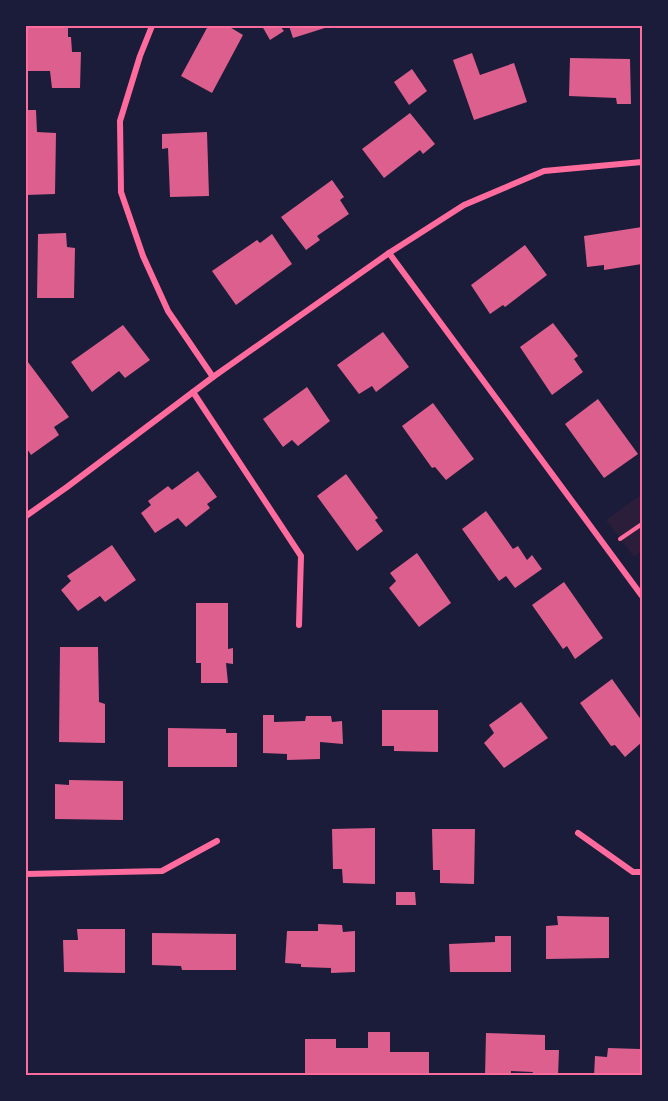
<svg xmlns="http://www.w3.org/2000/svg" width="668" height="1101" viewBox="0 0 668 1101" font-family="Commissioner,sans-serif">
<style>
.green{fill:#2a1e3b}
.building{fill:#dd5f8e}
.lines{fill:none;stroke-linecap:round;stroke-linejoin:round}
.path{stroke:#ff6b9d;stroke-width:4}
.minor{stroke:#ff6b9d;stroke-width:6}
.neatline{fill:none;stroke:#ff6b9d;stroke-width:2}
</style>
<rect width="100%" height="100%" fill="#1b1b3a"/>
<!-- green -->
<polygon class="green" points="642,494 642,551 634,557 606,520"/>
<!-- building -->
<g class="building">
<polygon points="26,26 68,26 68,37 71,37 72,52 81,52 80,88 52,88 50,71 26,71"/>
<polygon points="208,26 228,26 243,35 212,93 181,76"/>
<polygon points="262,26 280,26 284,31 270,40"/>
<polygon points="289,26 328,26 328,27 293,38"/>
<polygon points="472,53 480,75 514,63 527,102 474,120 453,60"/>
<polygon points="570,58 630,59 631,104 617,104 616,98 569,96"/>
<polygon points="412,69 427,91 409,105 394,82"/>
<polygon points="26,110 36,110 37,132 56,133 55,194 26,195"/>
<polygon points="410,113 435,144 423,154 420,150 384,178 362,149"/>
<polygon points="207,132 209,196 170,197 168,148 162,149 162,134"/>
<polygon points="332,180 344,197 340,200 349,214 317,236 320,240 306,250 281,217"/>
<polygon points="642,227 642,264 604,270 604,265 587,267 584,236"/>
<polygon points="66,233 67,247 75,248 74,298 37,298 38,234"/>
<polygon points="272,234 292,264 236,305 212,271 257,240 260,243"/>
<polygon points="525,245 547,275 505,307 503,305 490,314 471,285"/>
<polygon points="553,323 578,356 574,359 583,372 552,395 520,347"/>
<polygon points="123,325 150,360 125,378 119,371 92,392 71,362"/>
<polygon points="383,332 409,367 376,392 372,386 359,394 337,365"/>
<polygon points="28,362 69,417 54,427 59,435 31,455 26,447 26,363"/>
<polygon points="307,387 330,421 298,446 292,440 283,447 263,419"/>
<polygon points="598,399 638,454 604,478 565,424"/>
<polygon points="433,403 474,459 446,480 435,467 432,468 402,426"/>
<polygon points="198,471 217,497 207,504 210,508 186,527 178,518 155,533 141,513 151,505 148,501 168,486 172,490"/>
<polygon points="346,474 378,518 375,520 383,531 357,551 317,496"/>
<polygon points="486,511 513,549 518,546 527,560 532,555 542,569 515,588 506,576 499,581 462,529"/>
<polygon points="112,545 136,580 105,602 100,596 78,611 61,590 71,581 67,576"/>
<polygon points="417,553 451,603 419,627 389,588 396,581 390,573"/>
<polygon points="564,582 603,638 575,659 567,646 563,649 532,605"/>
<polygon points="196,603 228,603 228,649 233,648 233,664 226,663 228,683 201,683 201,663 196,663"/>
<polygon points="60,647 98,647 99,702 105,704 105,743 59,742"/>
<polygon points="612,679 642,721 642,742 625,757 615,745 611,746 580,703"/>
<polygon points="521,702 548,738 504,768 484,743 494,733 489,725"/>
<polygon points="382,710 438,710 438,752 394,751 394,746 382,746"/>
<polygon points="263,715 274,715 274,722 305,721 306,716 331,716 332,722 342,721 343,744 320,742 320,759 287,760 287,754 263,753"/>
<polygon points="168,728 226,729 226,733 237,733 237,767 168,767"/>
<polygon points="69,780 123,781 123,820 55,819 55,784 69,785"/>
<polygon points="375,828 375,884 343,883 342,869 333,869 332,829"/>
<polygon points="432,829 475,829 474,884 440,883 440,870 433,870"/>
<polygon points="396,892 415,892 416,905 396,905"/>
<polygon points="557,916 609,917 609,958 546,959 546,926 558,925"/>
<polygon points="318,924 342,925 343,932 355,931 355,972 331,973 331,968 301,967 301,964 285,963 287,931 318,931"/>
<polygon points="77,929 125,929 125,973 64,972 63,940 78,940"/>
<polygon points="152,933 236,934 236,970 182,970 181,966 152,965"/>
<polygon points="495,936 511,936 511,972 450,972 449,944 495,942"/>
<polygon points="368,1032 390,1032 390,1052 429,1052 429,1076 305,1076 305,1039 336,1039 336,1048 368,1048"/>
<polygon points="486,1033 545,1035 545,1050 559,1050 558,1076 532,1076 533,1072 511,1071 511,1076 485,1076"/>
<polygon points="640,1044 642,1044 642,1076 594,1076 595,1056 607,1057 608,1048 640,1049"/>
</g>
<g class="lines">
<!-- path -->
<polyline class="path" points="620,539 642,524"/>
<!-- minor -->
<g class="minor">
<polyline points="152,26 140,56 120,121 121,192 143,256 168,311 213,377"/>
<polyline points="389,253 642,596"/>
<polyline points="193,392 301,556 299,625"/>
<polyline points="26,516 67,487 213,377 389,253 464,205 544,171 642,162"/>
<polyline points="578,833 633,872 642,872"/>
<polyline points="26,874 162,871 217,841"/>
</g>
</g>
<!-- border -->
<rect width="668" height="1101" fill="none" stroke="#1b1b3a" stroke-width="54"/>
<rect x="27" y="27" width="614" height="1047" class="neatline"/>
</svg>
